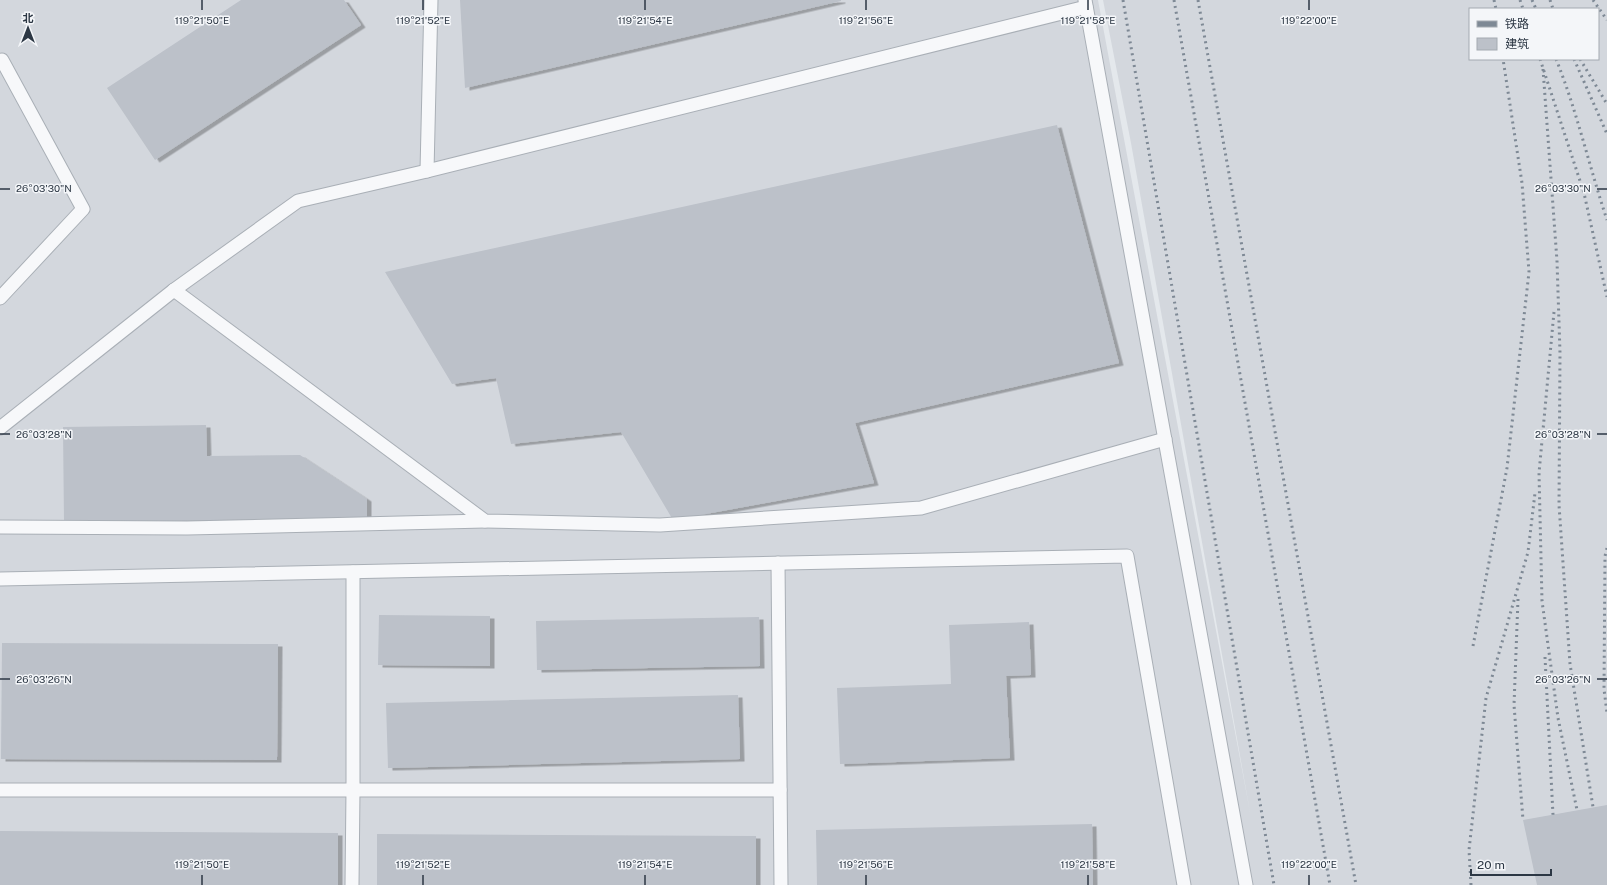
<svg xmlns="http://www.w3.org/2000/svg" width="1607" height="885" viewBox="0 0 1607 885" font-family="'Public Sans','Noto Sans SC',sans-serif">
<style>
.built{fill:#d3d7dd;fill-rule:evenodd}
.building{fill:#bcc1c9;filter:url(#shadow)}
.lines{fill:none;stroke-linecap:round;stroke-linejoin:round}
.lane-casing{stroke:#a9afb6;stroke-width:15}
.lane{stroke:#f7f8fa;stroke-width:13}
.rail{stroke:#7e8995;stroke-width:3;stroke-dasharray:2 4;stroke-linecap:butt}
.ticks{fill:none;stroke:#2c3744;stroke-width:1.5}
.ticks-label{font-size:10px;text-anchor:middle;fill:#2c3744;stroke:#f4f6f9;stroke-width:3;stroke-linejoin:round;paint-order:stroke}
</style>
<defs>
<filter id="shadow"><feDropShadow dx="4.5" dy="2.5" stdDeviation="0" flood-color="#0004"/></filter>
</defs>
<rect width="100%" height="100%" fill="#e4e8ec"/>
<!-- built -->
<path class="built" d="M 0,0 L 1098,0 L 1250,812 L 1131,143 L 1103,0 L 1607,0 L 1607,885 L 0,885 ZM 1470,9 L 1598,9 L 1598,59 L 1470,59 Z"/>
<!-- building -->
<g class="building">
<polygon points="241,0 344,0 361,25 155,160 107,88"/>
<polygon points="460,0 841,0 841,1 465,88"/>
<polygon points="1057,125 1119,363 855,423 874,483 673,520 621,432 511,444 496,378 452,384 385,272"/>
<polygon points="206,425 207,456 300,455 367,499 367,518 64,522 63,427"/>
<polygon points="379,615 490,616 490,666 378,665"/>
<polygon points="759,617 760,666 537,670 536,621"/>
<polygon points="1029,622 1031,675 1006,676 1010,758 840,764 837,688 951,684 949,625"/>
<polygon points="2,643 278,644 277,760 1,759"/>
<polygon points="738,695 740,759 388,768 386,703"/>
<polygon points="1607,805 1607,885 1537,885 1523,820"/>
<polygon points="1092,824 1093,885 817,885 816,830"/>
<polygon points="0,831 338,833 338,885 0,885"/>
<polygon points="377,834 756,836 756,885 377,885"/>
</g>
<g class="lines">
<!-- lane casing -->
<g class="lane-casing">
<g id="lane">
<polyline points="1085,0 1246,885"/>
<polyline points="427,171 431,0"/>
<polyline points="174,290 485,521 660,525 921,508 1165,439"/>
<polyline points="0,298 83,209 2,60"/>
<polyline points="0,428 174,290 298,201 427,171 1086,7"/>
<polyline points="0,527 187,528 485,521"/>
<polyline points="778,563 781,885"/>
<polyline points="0,579 1127,556 1184,885"/>
<polyline points="0,790 780,790"/>
<polyline points="352,885 353,790 353,572"/>
</g>
</g>
<!-- lane -->
<use href="#lane" class="lane"/>
<!-- rail -->
<g class="rail">
<polyline points="1123,0 1274,885"/>
<polyline points="1174,0 1330,885"/>
<polyline points="1198,0 1356,885"/>
<polyline points="1494,0 1496,9"/>
<polyline points="1520,0 1523,9"/>
<polyline points="1532,0 1536,9"/>
<polyline points="1550,0 1553,9"/>
<polyline points="1593,0 1607,20"/>
<polyline points="1540,59 1584,193 1607,297"/>
<path d="M 1556,59 C 1577,111 1589,166 1607,220"/>
<polyline points="1574,59 1607,134"/>
<polyline points="1580,59 1607,104"/>
<polyline points="1543,69 1557,261 1560,353 1559,505 1570,664 1593,807"/>
<polyline points="1554,312 1539,473 1542,601 1558,718 1577,810"/>
<polyline points="1607,548 1605,556 1604,689 1607,713"/>
<polyline points="1518,599 1514,705 1523,820"/>
<polyline points="1473,646 1507,468 1529,272 1522,183 1503,59"/>
<polyline points="1545,657 1553,815"/>
<polyline points="1471,885 1469,850 1486,698 1528,552 1535,493"/>
</g>
</g>
<!-- ticks -->
<path class="ticks" d="M 202,0 L 202,10M 423,0 L 423,10M 645,0 L 645,10M 866,0 L 866,10M 1088,0 L 1088,10M 1309,0 L 1309,10M 0,189 L 10,189M 1597,189 L 1607,189M 0,434 L 10,434M 1597,434 L 1607,434M 0,679 L 10,679M 1597,679 L 1607,679M 202,875 L 202,885M 423,875 L 423,885M 645,875 L 645,885M 866,875 L 866,885M 1088,875 L 1088,885M 1309,875 L 1309,885"/>
<g class="ticks-label">
<text x="202" y="24">119°21'50"E</text>
<text x="423" y="24">119°21'52"E</text>
<text x="645" y="24">119°21'54"E</text>
<text x="866" y="24">119°21'56"E</text>
<text x="1088" y="24">119°21'58"E</text>
<text x="1309" y="24">119°22'00"E</text>
<text x="44" y="192">26°03'30"N</text>
<text x="1563" y="192">26°03'30"N</text>
<text x="44" y="438">26°03'28"N</text>
<text x="1563" y="438">26°03'28"N</text>
<text x="44" y="683">26°03'26"N</text>
<text x="1563" y="683">26°03'26"N</text>
<text x="202" y="868">119°21'50"E</text>
<text x="423" y="868">119°21'52"E</text>
<text x="645" y="868">119°21'54"E</text>
<text x="866" y="868">119°21'56"E</text>
<text x="1088" y="868">119°21'58"E</text>
<text x="1309" y="868">119°22'00"E</text>
</g>
<!-- legend -->
<rect x="1469" y="8" width="130" height="52" fill="#f4f6f9" stroke="#a4aab1"/>
<rect x="1477" y="21" width="20" height="6" fill="#7e8995" stroke="#a4aab1"/>
<text x="1505" y="28" font-size="12" fill="#2c3744">铁路</text>
<rect x="1477" y="38" width="20" height="12" fill="#bcc1c9" stroke="#a4aab1"/>
<text x="1505" y="48" font-size="12" fill="#2c3744">建筑</text>
<!-- north arrow -->
<g transform="translate(28 28)" stroke="#f4f6f9" stroke-width="3" paint-order="stroke">
<path d="M0-3L7 15L0 10L-7 15Z" fill="#2c3744"/>
<text y="-6" font-size="11" font-weight="bold" text-anchor="middle" fill="#2c3744">北</text>
</g>
<!-- scale -->
<path d="M1471 869v6h80v-6" fill="none" stroke="#2c3744" stroke-width="2"/>
<text x="1477" y="869" font-size="12" fill="#2c3744" stroke="#f4f6f9" stroke-width="3" paint-order="stroke">20 m</text>
</svg>
